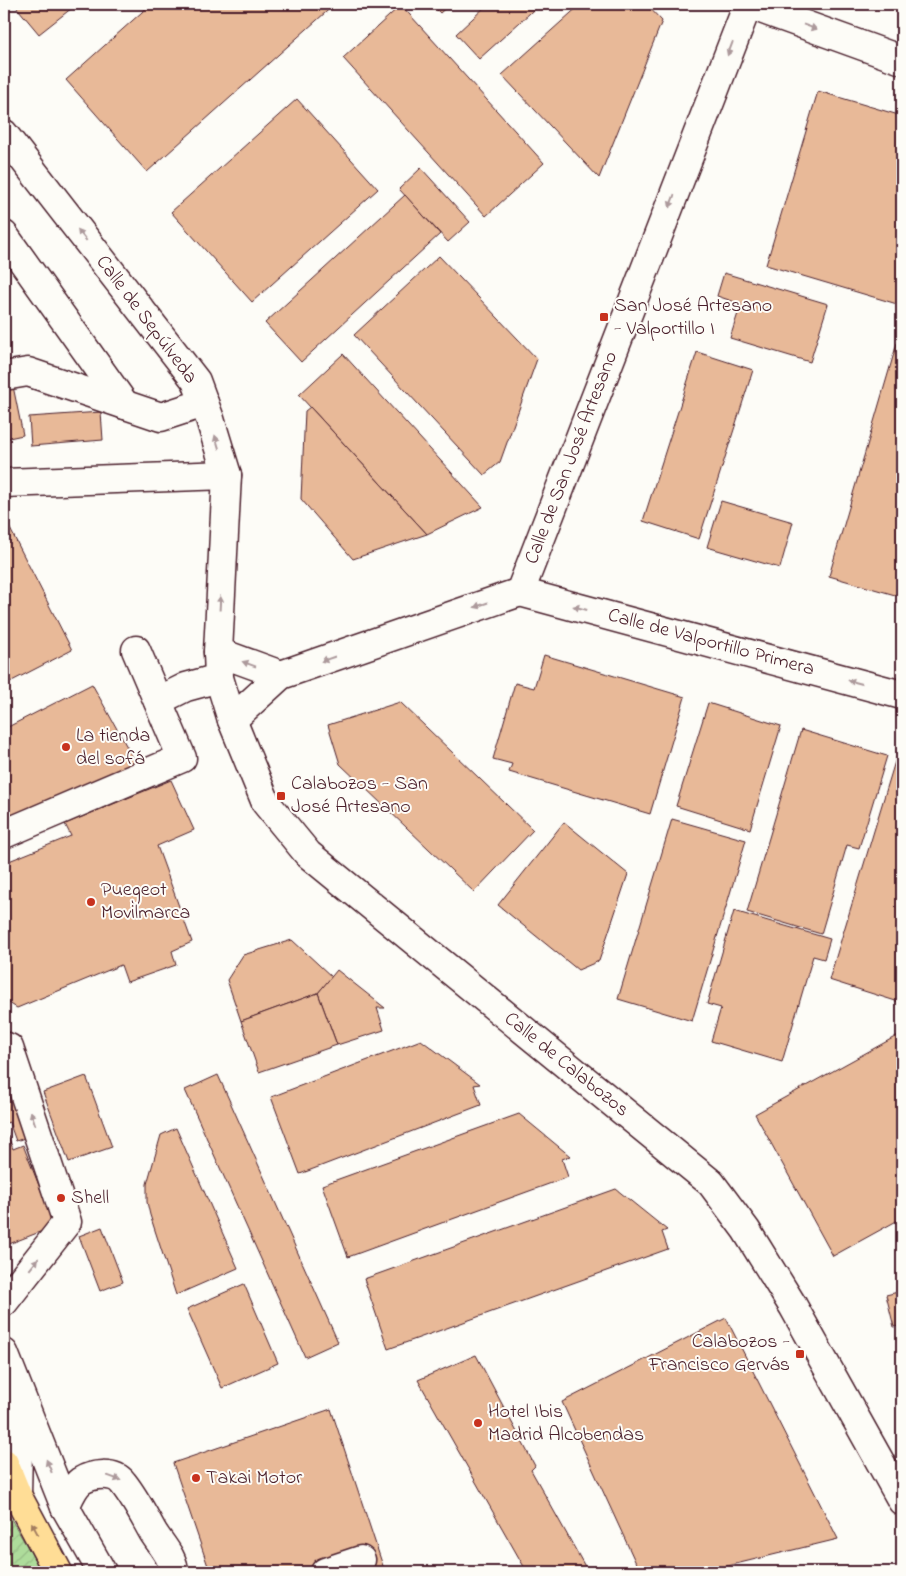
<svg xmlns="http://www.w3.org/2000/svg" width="906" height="1576" viewBox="0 0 906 1576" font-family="'Indie Flower',sans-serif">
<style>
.garden{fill:url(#garden-furrows);stroke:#7c7e63}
.building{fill:#e8b998;stroke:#4a1f2b}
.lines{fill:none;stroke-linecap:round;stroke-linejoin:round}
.minor-casing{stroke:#4a1f2b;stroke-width:31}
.highway-casing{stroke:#4a1f2b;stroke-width:31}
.minor{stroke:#fdfcf7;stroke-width:28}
.highway{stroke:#ffdd96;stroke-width:28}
.oneway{fill:#ac999b}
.oneway2{fill:#a47e60}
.poi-dot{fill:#c8321e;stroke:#fdfcf7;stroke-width:2}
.labels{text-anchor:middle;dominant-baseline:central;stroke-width:4;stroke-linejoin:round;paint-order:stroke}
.poi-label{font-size:20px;fill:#4a1f2b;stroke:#fdfcf7;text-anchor:start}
.street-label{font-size:20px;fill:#4a1f2b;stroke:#fdfcf7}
</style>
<defs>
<pattern id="garden-furrows" width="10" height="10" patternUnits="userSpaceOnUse" patternTransform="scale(1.25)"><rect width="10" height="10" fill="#aedc9b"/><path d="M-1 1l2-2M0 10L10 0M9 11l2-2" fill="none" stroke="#97bc86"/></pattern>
</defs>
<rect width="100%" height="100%" fill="#fdfcf7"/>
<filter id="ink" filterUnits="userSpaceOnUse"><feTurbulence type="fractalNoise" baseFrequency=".02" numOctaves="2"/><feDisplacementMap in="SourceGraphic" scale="10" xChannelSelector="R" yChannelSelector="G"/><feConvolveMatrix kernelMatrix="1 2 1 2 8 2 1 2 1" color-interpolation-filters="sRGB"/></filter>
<g filter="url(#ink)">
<!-- garden -->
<polygon class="garden" points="4,1506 4,1507 42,1572 8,1572 4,1551"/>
<!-- building -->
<g class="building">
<polygon points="14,4 77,4 39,34"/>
<polygon points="151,4 335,4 147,172 66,80"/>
<polygon points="431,4 450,4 440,13"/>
<polygon points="488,4 540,4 479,59 456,34"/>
<polygon points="581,4 646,4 662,21 599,178 502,75"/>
<polygon points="401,5 544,163 486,216 343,58"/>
<polygon points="818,91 902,116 902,287 897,304 766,265"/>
<polygon points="297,99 378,189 252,302 171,212"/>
<polygon points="421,168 470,222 448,242 399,189"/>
<polygon points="405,195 440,234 301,362 265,323"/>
<polygon points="439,256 537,359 500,462 484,475 354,335"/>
<polygon points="724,273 828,304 810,362 730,338 741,304 717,296"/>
<polygon points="897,343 902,345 902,597 829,576"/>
<polygon points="697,352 753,370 699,539 643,521"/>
<polygon points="343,354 483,507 427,534 299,395"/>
<polygon points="13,386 23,435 4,439 4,388"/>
<polygon points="310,407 427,534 353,559 301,499 305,411"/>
<polygon points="101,412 103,440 31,446 29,417"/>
<polygon points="721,501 793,522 780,568 707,547"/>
<polygon points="4,517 72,650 4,685"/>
<polygon points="544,655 685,697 650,814 509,772 512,764 493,759 515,683 534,688"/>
<polygon points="92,684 137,765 4,821 4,729"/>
<polygon points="400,702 533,830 474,892 340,764 328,725"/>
<polygon points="708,703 781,726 750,829 676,806"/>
<polygon points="801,730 887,756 859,848 847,845 821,934 747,912"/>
<polygon points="896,758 902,759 902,1003 829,980"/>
<polygon points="171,780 194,830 157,846 192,942 172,951 176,965 127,982 121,965 17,1008 4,1000 4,863 71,836 65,824"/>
<polygon points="672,819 746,840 692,1021 618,999"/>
<polygon points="564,822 628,874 599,961 578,970 498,905"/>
<polygon points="734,911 830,939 824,959 813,956 782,1062 711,1041 721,1008 707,1004"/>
<polygon points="292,940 332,977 318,993 241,1021 227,980 243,955"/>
<polygon points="337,970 385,1008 377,1008 384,1030 337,1045 318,993"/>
<polygon points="318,993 337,1045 259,1072 241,1021"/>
<polygon points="902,1033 902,1218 833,1256 755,1114"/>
<polygon points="421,1040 480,1084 474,1085 481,1105 300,1174 271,1097"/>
<polygon points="218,1075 338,1342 305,1357 185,1090"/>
<polygon points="86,1076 112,1147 69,1162 43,1092"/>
<polygon points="15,1087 33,1135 16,1141 9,1122 4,1124 4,1091"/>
<polygon points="519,1114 570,1156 562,1159 568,1177 348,1257 322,1185"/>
<polygon points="4,1126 13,1149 23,1145 55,1226 4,1246"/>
<polygon points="176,1128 238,1268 176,1295 150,1215 147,1202 147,1184 161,1135"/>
<polygon points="616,1189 667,1230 662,1232 668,1249 388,1349 364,1279"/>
<polygon points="102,1227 123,1282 100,1291 79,1236"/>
<polygon points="244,1284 278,1363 222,1388 187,1309"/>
<polygon points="902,1291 902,1325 894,1327 886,1295"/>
<polygon points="726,1318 838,1539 703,1572 640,1572 562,1402"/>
<polygon points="476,1355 535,1466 531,1470 588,1572 527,1572 418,1380"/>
<polygon points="331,1409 385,1572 210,1572 173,1463"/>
</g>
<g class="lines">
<!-- minor casing -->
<g class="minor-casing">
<g id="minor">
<polyline points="747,4 902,60"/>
<polyline points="4,134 196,381 210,419 227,475 218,652 219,678 232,720 266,803 308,854 711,1183 746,1230 793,1306 902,1501"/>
<polyline points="4,235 125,405"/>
<polyline points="4,376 28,372 161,417 204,403"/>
<polyline points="4,483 227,475"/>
<polyline points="520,592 902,695"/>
<polyline points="218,652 281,675"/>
<polyline points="158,701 186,687 219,678"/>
<polyline points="232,720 281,675 520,592 748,4"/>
<polyline points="4,834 182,758 136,650"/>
<polyline points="4,1046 9,1048 67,1222 4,1302"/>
<polyline points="4,1353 65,1507 102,1572"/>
<polyline points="17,1495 19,1404"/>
<path d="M 65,1507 C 69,1499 73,1487 81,1481 C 92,1474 114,1471 123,1483 C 135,1498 144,1516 153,1532 C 161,1545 174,1558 174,1572"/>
<polyline points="325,1572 361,1560"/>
</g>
</g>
<!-- highway casing -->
<g class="highway-casing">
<polyline id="highway" points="4,1463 17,1495 58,1572"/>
</g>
<!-- minor -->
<use href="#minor" class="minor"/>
<!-- highway -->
<use href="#highway" class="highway"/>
</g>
<!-- one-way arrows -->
<defs><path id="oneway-solid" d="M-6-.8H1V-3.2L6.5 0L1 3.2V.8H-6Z" transform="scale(1.25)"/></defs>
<g class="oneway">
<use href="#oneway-solid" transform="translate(810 27) rotate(20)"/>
<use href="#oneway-solid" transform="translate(730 49) rotate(111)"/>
<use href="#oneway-solid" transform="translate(672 201) rotate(111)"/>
<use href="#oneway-solid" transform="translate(82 235) rotate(-128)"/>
<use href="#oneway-solid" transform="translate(217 442) rotate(-107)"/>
<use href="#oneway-solid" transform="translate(220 603) rotate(-87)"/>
<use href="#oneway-solid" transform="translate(481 605) rotate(161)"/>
<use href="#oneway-solid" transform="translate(580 608) rotate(-165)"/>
<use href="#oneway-solid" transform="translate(328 659) rotate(161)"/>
<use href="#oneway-solid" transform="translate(249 664) rotate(-160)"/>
<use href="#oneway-solid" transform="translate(855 682) rotate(-165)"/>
<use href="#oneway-solid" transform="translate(33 1118) rotate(-108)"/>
<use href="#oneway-solid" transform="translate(34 1264) rotate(-52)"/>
<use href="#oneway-solid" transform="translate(49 1466) rotate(-112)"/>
<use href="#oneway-solid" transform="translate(114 1478) rotate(20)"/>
</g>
<use class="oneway2" href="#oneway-solid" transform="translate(35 1529) rotate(-118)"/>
</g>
<!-- markers -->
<g class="poi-dot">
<rect x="599" y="312" width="10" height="10" rx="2.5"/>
<circle cx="66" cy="747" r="5"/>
<rect x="276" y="791" width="10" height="10" rx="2.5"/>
<circle cx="91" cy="902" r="5"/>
<circle cx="61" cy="1198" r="5"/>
<rect x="795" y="1349" width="10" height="10" rx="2.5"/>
<circle cx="478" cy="1423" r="5"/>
<circle cx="196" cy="1478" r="5"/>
</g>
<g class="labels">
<!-- poi labels -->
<g class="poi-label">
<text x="614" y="306">San José Artesano<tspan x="614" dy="23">- Valportillo I</tspan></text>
<text x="76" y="736">La tienda<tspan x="76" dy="23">del sofá</tspan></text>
<text x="291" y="784">Calabozos - San<tspan x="291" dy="23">José Artesano</tspan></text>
<text x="101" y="890">Puegeot<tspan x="101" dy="23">Movilmarca</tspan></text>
<text x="71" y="1198">Shell</text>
<text x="790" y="1342" text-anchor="end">Calabozos -<tspan x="790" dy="23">Francisco Gervás</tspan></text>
<text x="488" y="1412">Hotel Ibis<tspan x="488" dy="23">Madrid Alcobendas</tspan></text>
<text x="206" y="1478">Takai Motor</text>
</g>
<!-- street labels -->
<g class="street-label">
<text transform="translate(146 320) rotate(53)">Calle de Sepúlveda</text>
<text transform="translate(572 458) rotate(-69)">Calle de San José Artesano</text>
<text transform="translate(711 643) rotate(15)">Calle de Valportillo Primera</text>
<text transform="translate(566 1065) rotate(39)">Calle de Calabozos</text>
</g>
</g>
<!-- margin -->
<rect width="906" height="1576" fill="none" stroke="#fdfcf7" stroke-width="20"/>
<rect x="10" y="10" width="886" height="1556" fill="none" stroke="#4a1f2b" stroke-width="2" filter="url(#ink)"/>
</svg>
